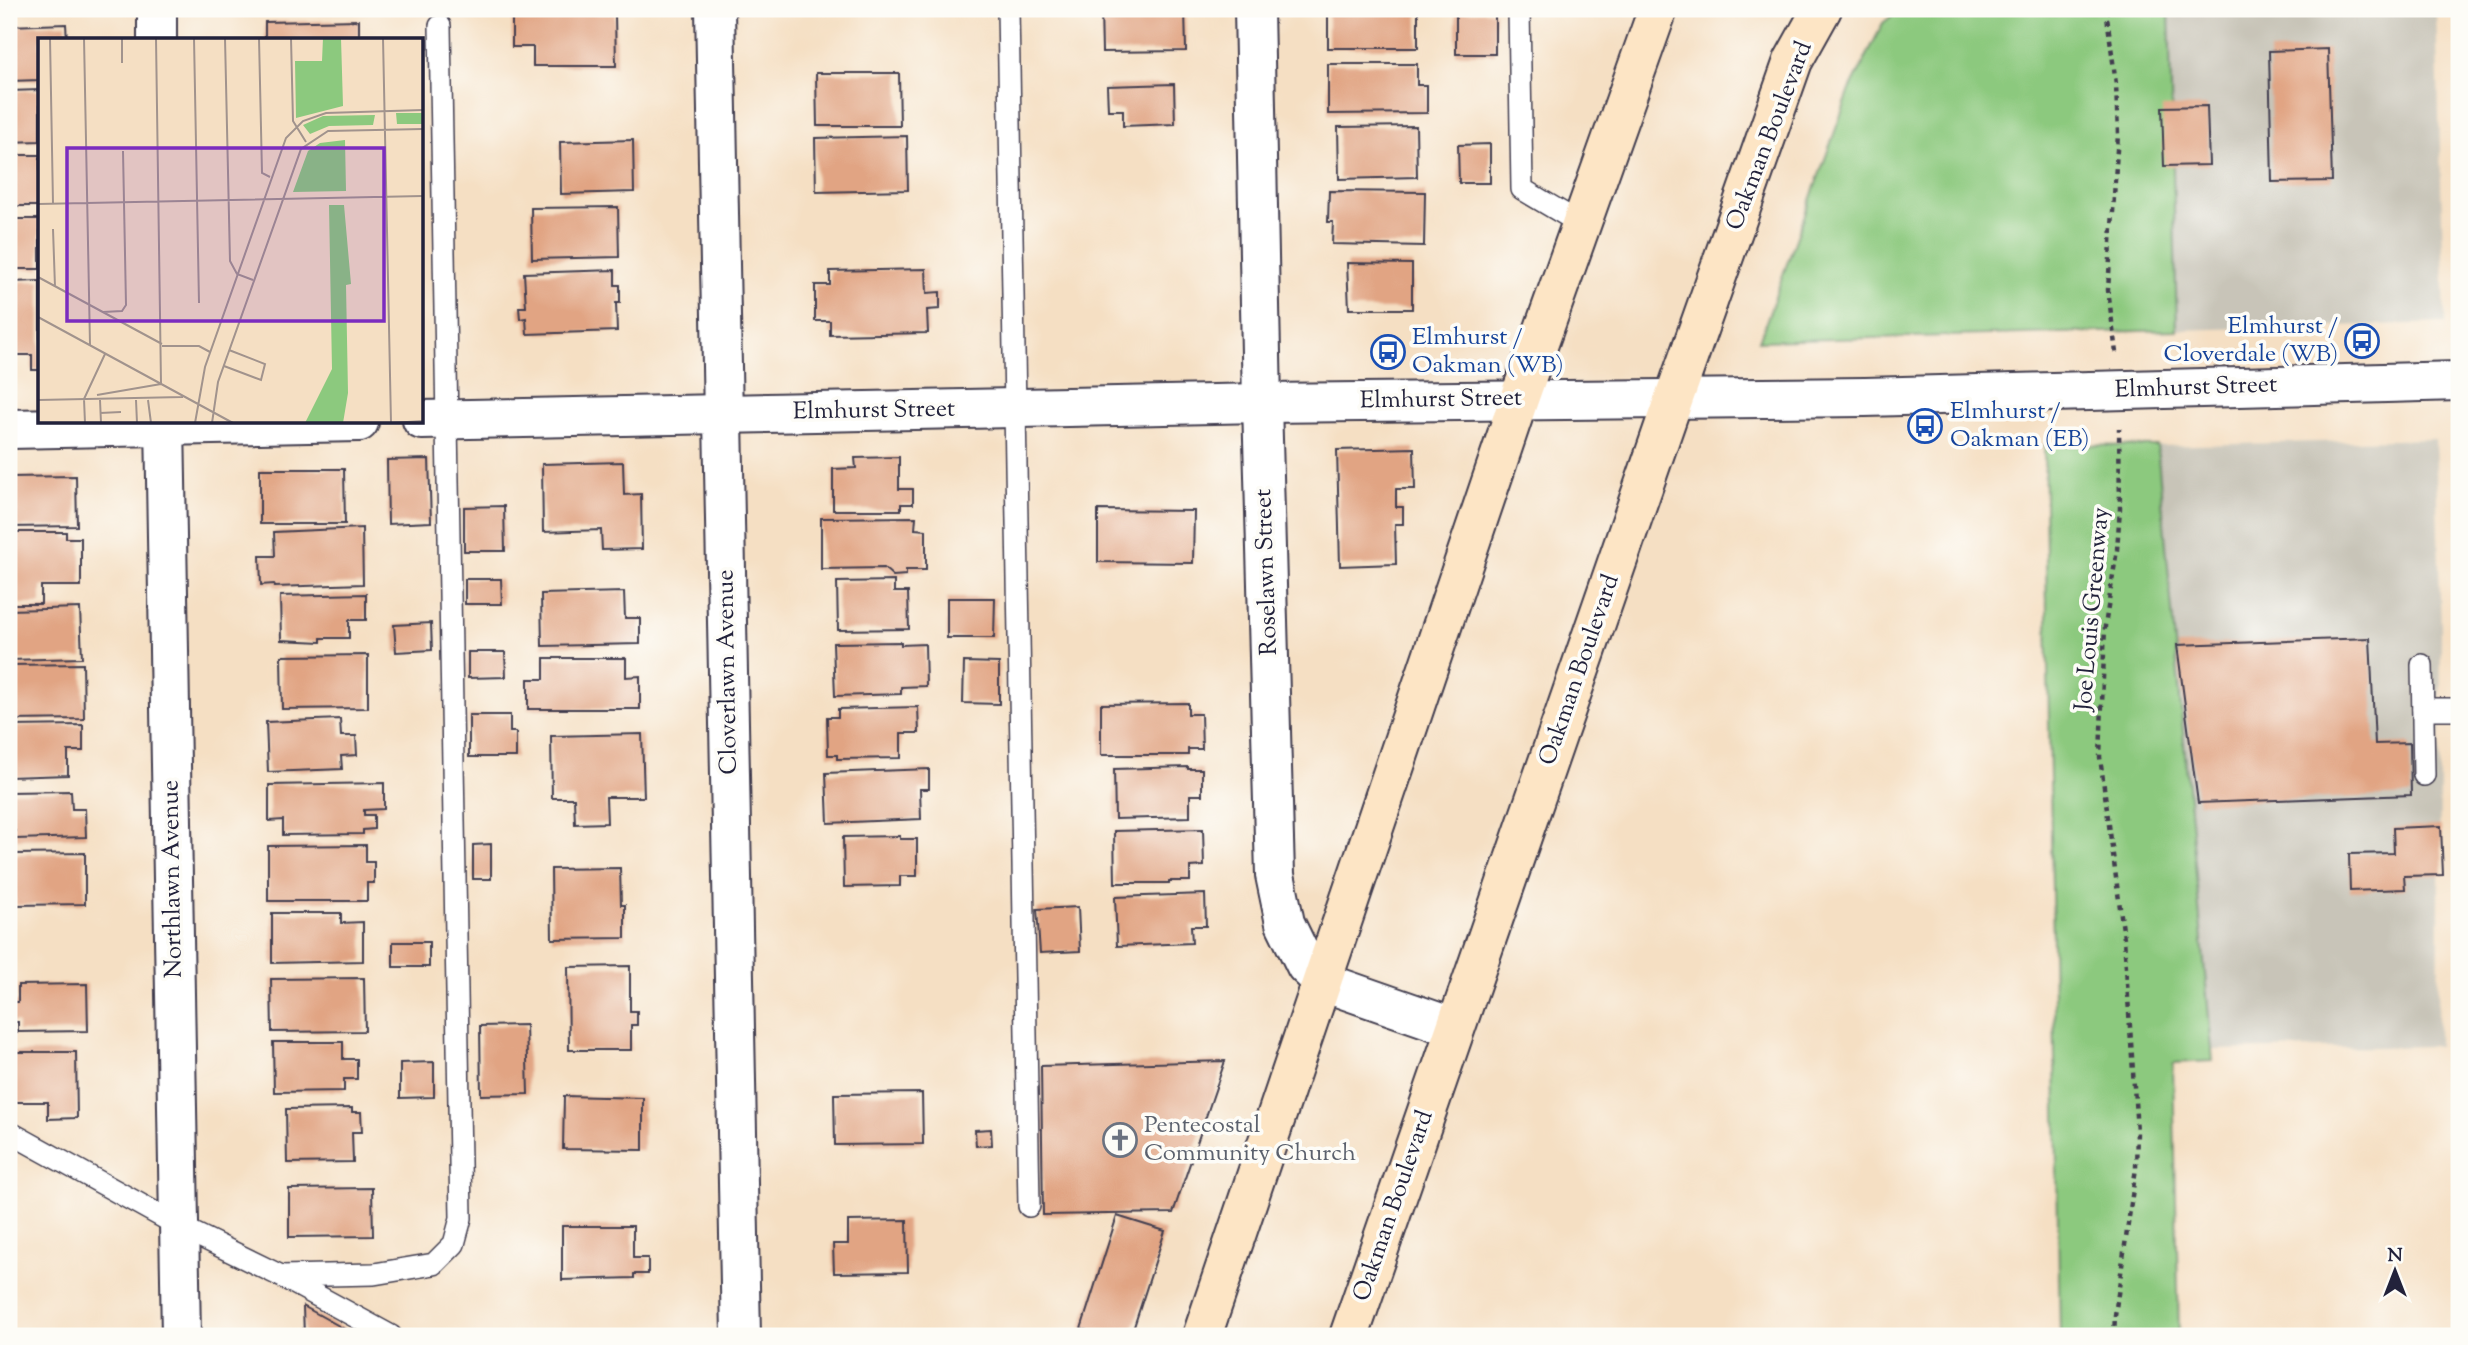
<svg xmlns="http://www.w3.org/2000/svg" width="2468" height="1345" viewBox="0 0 2468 1345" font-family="'Sorts Mill Goudy',serif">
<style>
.industrial{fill:#c8c4b8}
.green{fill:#8cc97e;stroke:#57765c;stroke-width:2}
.building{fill:#e1a483}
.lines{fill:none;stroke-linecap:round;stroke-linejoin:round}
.lane-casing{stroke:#423e4f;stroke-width:24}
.street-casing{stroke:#423e4f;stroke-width:42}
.secondary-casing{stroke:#423e4f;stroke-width:42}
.path{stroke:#423e4f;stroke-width:4.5;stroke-dasharray:5 5;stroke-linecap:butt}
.lane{stroke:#fff;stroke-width:21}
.street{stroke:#fff;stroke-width:38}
.secondary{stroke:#fde5c5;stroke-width:38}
.labels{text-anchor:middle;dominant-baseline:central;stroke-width:7;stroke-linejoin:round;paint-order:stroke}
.street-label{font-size:24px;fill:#22223b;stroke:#fdfcf7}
.transit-label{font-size:24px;fill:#164399;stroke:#fdfcf7;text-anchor:start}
.worship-label{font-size:24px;fill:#5b616d;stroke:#fdfcf7;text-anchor:start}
.inset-road{fill:none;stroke:#a1938d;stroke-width:2}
.view{fill:#7b2cbf;fill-opacity:0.15;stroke:#7b2cbf;stroke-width:3.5}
.inset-edge{fill:none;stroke:#22223b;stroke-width:3.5}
</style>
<rect width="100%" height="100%" fill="#fdfcf7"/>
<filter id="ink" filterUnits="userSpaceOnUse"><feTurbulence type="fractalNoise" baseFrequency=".0143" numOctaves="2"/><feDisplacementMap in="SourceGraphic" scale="14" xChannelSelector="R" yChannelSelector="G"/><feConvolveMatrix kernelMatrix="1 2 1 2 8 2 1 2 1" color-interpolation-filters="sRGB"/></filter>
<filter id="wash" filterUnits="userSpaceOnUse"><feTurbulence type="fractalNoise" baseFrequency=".00686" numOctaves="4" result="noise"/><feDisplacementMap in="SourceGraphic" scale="28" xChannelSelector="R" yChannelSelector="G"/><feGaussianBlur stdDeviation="1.57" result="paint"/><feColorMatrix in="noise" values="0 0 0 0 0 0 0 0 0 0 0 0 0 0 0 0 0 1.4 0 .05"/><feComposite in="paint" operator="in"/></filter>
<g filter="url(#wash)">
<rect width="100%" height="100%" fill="#f5dfc3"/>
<!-- industrial -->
<g class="industrial">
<polygon points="2169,9 2436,9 2445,323 2177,330"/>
<polygon points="2435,439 2441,629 2438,1046 2212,1050 2157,446"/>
</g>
<!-- green -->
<g class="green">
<polygon points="1901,9 2169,9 2177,330 1759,341 1850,90 1883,23"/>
<polygon points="2044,445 2157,446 2213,1061 2173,1063 2179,1336 2060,1336"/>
</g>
<g id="blocks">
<!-- building -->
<g class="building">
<polygon points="1101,9 1185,9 1186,51 1102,52"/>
<rect x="1328" y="9" width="90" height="39"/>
<polygon points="1495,11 1495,54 1456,54 1456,12"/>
<polygon points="512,14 615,14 616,66 533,66 533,47 512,47"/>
<polygon points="359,20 359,40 265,40 265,22"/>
<polygon points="66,24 67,40 40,40 40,80 9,81 9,26"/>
<polygon points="2328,49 2332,181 2272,182 2269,51"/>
<polygon points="1328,64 1417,64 1417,85 1427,85 1427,113 1328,114"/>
<polygon points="816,73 899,73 900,126 817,126"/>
<polygon points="1174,84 1175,124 1123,126 1123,110 1108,110 1107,86"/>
<polygon points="40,90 40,141 9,142 9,91"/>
<polygon points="2207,106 2209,165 2164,166 2162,107"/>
<polygon points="1416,126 1417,177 1339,179 1338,127"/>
<polygon points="907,136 908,190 816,192 815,138"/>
<polygon points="633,140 634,192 561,194 560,142"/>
<polygon points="1490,144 1490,183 1459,183 1458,145"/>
<rect x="9" y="155" width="31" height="51"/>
<polygon points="1329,191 1425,192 1424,246 1332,244 1333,222 1328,222"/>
<polygon points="618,207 619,257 532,259 531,208"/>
<rect x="9" y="219" width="31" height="50"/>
<polygon points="1347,263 1412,264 1412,309 1349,309"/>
<polygon points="926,269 927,293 940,292 940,309 927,310 928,333 830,335 830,321 815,321 815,285 830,285 830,271"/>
<polygon points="615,270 615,285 620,285 620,303 616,303 617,331 527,334 526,318 520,319 519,307 526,307 524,273"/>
<polygon points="40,281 40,370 32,370 32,355 9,355 9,282"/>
<polygon points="1414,448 1415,489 1396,489 1396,507 1403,507 1403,524 1395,524 1396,564 1340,566 1337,450"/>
<polygon points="899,457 899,489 913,489 913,504 901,504 901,510 833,510 833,469 856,468 855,458"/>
<polygon points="429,459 431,522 388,524 387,460"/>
<polygon points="623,462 624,495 641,494 642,549 602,550 601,530 543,532 542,464"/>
<polygon points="260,469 344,469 345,524 260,524"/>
<polygon points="76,476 77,526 9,527 9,477"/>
<polygon points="504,506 505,551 464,551 464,507"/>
<polygon points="1098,510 1194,511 1193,563 1098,562"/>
<polygon points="916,517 915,529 926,530 926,570 906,570 906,575 893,576 884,568 821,569 821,518"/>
<polygon points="362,528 363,584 275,587 274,584 261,585 260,556 275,556 274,532"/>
<polygon points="9,532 66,532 66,538 81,538 81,586 41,586 41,604 9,604"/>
<polygon points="465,579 501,579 502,604 465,604"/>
<polygon points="894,581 894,592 908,592 909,629 838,630 837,582"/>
<polygon points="624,592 625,618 640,618 640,644 542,646 541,594"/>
<polygon points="366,594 366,620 349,620 349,638 321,638 321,642 281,640 280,596"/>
<polygon points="947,598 995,598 994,638 947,638"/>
<polygon points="80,608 82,658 9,660 9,610"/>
<polygon points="431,623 432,650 396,652 394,625"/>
<polygon points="2370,638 2375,744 2410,743 2411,795 2198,803 2177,645"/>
<polygon points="901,642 901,645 925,644 926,686 901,687 901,694 835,696 833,643"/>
<polygon points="468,652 505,652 506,677 468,678"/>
<polygon points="368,655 368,708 282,709 281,656"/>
<polygon points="544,658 626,658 626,677 640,676 640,709 528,709 528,679 544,679"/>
<polygon points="964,662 999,663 999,704 963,703"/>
<polygon points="83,664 84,719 9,720 9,665"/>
<polygon points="1188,703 1188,714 1201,714 1202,749 1188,749 1188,755 1101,755 1101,704"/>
<polygon points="918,707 919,733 901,733 901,758 837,759 837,755 828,755 827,717 838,717 838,709"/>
<polygon points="469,715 510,715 510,732 516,732 516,757 469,757"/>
<polygon points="340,719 341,736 356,736 357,755 341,756 342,769 268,772 266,722"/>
<polygon points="83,725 83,751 68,751 68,775 9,777 10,726"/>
<polygon points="642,734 644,797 606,797 607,823 575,824 574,798 552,798 551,736"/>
<polygon points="1188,767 1188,769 1202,769 1202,795 1190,795 1190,817 1115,819 1114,769"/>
<polygon points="929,769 929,789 920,789 921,819 828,823 826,773"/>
<polygon points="384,783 384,809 364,810 364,815 374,815 374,829 363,830 363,834 283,835 283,820 269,821 269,785"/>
<polygon points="71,791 72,809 85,809 86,837 15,839 15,831 9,831 9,792"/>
<polygon points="2441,826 2443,875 2404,876 2405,889 2350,891 2349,854 2394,853 2393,828"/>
<polygon points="1203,829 1204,866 1190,867 1190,881 1169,881 1169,883 1115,883 1114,831"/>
<polygon points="900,836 900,839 917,839 917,876 900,876 900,886 844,887 843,837"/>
<polygon points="491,844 491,879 473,879 473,845"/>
<polygon points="366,845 366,862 374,862 374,883 367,883 367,901 268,901 268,846"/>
<polygon points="85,853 85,904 15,905 15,854"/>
<polygon points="620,868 621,905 625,905 625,938 552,939 551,869"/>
<polygon points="1205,894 1206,926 1191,926 1192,943 1117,946 1115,897"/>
<polygon points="1078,907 1080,951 1040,953 1037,909"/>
<polygon points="272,913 341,913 341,923 363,922 363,961 272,963"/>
<rect x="393" y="942" width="36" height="25"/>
<polygon points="630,966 630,1011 637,1011 637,1025 631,1025 631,1050 569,1050 568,967"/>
<polygon points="364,978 365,1031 272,1032 271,979"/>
<polygon points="87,984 88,1031 18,1032 18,1022 9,1022 9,1002 18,1002 18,985"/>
<polygon points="526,1025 528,1094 481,1095 480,1026"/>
<polygon points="273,1042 343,1042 343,1059 357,1059 357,1079 344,1079 344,1091 274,1092"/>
<polygon points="9,1052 76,1052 77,1118 48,1119 48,1102 9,1102"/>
<polygon points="1225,1061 1173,1213 1043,1215 1041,1066"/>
<polygon points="434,1062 434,1097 400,1098 400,1063"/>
<polygon points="922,1093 923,1144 835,1145 834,1094"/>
<polygon points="564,1096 643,1098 643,1150 563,1149"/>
<polygon points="352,1108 352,1112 361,1112 362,1132 352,1132 353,1162 287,1163 286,1109"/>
<polygon points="991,1129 992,1145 976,1146 975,1130"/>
<polygon points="372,1188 373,1236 289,1237 289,1189"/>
<polygon points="1117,1216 1165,1231 1131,1336 1104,1336 1081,1329"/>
<polygon points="907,1220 908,1272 834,1273 833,1244 848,1244 848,1221"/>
<polygon points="562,1226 633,1226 633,1258 648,1258 648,1274 634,1274 634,1278 562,1280"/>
<polygon points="303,1306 357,1336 304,1336"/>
</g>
</g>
</g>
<g filter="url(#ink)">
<use href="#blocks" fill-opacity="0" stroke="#423e4f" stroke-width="2"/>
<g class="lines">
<!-- lane casing -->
<g class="lane-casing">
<g id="lane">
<polyline points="1008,9 1029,1206"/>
<polyline points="1519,9 1522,189 1581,224"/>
<polyline points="2422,665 2424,775"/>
<polyline points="2423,709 2459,709"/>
<polyline points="9,1132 179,1226 281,1276 391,1336"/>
<polyline points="281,1276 374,1274 434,1264 454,1244 461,1218 440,26"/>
</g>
</g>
<!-- street casing -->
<g class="street-casing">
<g id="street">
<polyline points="157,9 157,40"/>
<polyline points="715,9 741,1336"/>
<polyline points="1254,9 1262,403 1275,875 1285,923 1306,966 1323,982 1455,1028"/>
<polyline points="422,420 1262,403 1865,397 2459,381"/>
<polyline points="165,422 181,1336"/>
<polyline points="9,429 359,422"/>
</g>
</g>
<!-- secondary casing -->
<g class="secondary-casing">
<g id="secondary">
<polyline points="1202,1336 1519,399 1658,9"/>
<polyline points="1349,1336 1674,398 1793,61 1822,9"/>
</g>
</g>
<!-- path -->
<g class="path">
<polyline points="2106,9 2116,84 2118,134 2108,290 2116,353"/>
<polyline points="2114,1336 2115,1315 2136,1168 2137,1131 2124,938 2100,757 2105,626 2117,550 2120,508 2119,428"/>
</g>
<!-- lane -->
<use href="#lane" class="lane"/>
<!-- street -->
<use href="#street" class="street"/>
<!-- secondary -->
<use href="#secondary" class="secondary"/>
</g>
</g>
<!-- icons -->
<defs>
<g id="bus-ring" transform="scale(1.75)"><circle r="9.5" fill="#fdfcf7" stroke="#1a4fb4" stroke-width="1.5"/><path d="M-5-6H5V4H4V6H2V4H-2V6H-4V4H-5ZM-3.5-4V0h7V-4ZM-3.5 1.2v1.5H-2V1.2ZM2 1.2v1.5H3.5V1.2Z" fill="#1a4fb4"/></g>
<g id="church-ring" transform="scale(1.75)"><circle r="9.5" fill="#fdfcf7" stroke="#6b7280" stroke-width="1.5"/><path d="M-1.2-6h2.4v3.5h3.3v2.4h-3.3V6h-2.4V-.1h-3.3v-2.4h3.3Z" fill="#6b7280"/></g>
</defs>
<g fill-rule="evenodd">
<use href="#bus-ring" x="2362" y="341"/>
<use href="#bus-ring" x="1388" y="352"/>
<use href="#bus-ring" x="1925" y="426"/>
<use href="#church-ring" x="1120" y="1140"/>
</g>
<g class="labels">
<!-- street labels -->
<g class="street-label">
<text transform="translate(1770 136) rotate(-69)">Oakman Boulevard</text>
<text transform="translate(2196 388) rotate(-2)">Elmhurst Street</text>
<text transform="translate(1441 400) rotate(-1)">Elmhurst Street</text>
<text transform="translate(874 411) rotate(-1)">Elmhurst Street</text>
<text transform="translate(1267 572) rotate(-92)">Roselawn Street</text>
<text transform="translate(2093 609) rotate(-85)">Joe Louis Greenway</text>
<text transform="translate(1580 670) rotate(-71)">Oakman Boulevard</text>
<text transform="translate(728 672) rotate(-91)">Cloverlawn Avenue</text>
<text transform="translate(173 879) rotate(-91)">Northlawn Avenue</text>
<text transform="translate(1394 1206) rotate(-71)">Oakman Boulevard</text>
</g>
<!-- transit labels -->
<g class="transit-label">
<text x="2338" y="327" text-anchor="end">Elmhurst /<tspan x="2338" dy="28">Cloverdale (WB)</tspan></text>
<text x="1412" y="338">Elmhurst /<tspan x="1412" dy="28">Oakman (WB)</tspan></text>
<text x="1950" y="412">Elmhurst /<tspan x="1950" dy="28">Oakman (EB)</tspan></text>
</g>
<!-- worship labels -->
<g class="worship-label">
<text x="1144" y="1126">Pentecostal<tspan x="1144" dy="28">Community Church</tspan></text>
</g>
</g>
<!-- overview -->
<g transform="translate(38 38)">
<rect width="385" height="385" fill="#f5dfc3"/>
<path d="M 285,0 L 303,0 L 305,68 L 258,80 L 257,23 L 284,23 ZM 358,75 L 385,75 L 385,86 L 359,86 ZM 337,77 L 335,87 L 291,88 L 272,96 L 265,87 L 285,78 ZM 307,102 L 308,153 L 255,154 L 270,113 L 282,105 ZM 291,167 L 306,167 L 313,246 L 308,247 L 310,355 L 305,385 L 267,385 L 294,331 Z" fill="#8cc97e"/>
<path class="inset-road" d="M 12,0 L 15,166M 46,0 L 52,307M 84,0 L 84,25M 118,0 L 123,346M 156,0 L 161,265M 187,0 L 192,223 L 199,236 L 215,242M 221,0 L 224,135 L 232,139M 253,0 L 255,83 L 268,104M 345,0 L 353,385M 0,166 L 385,158M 15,191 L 17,249M 0,239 L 124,306M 65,274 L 84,273 L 88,267 L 85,113M 0,279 L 195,385M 124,308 L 161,308 L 172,314M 186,328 L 223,342 L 227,326 L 191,312M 59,357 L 123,346M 0,362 L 145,359M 62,362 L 63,385M 98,362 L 99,385M 110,362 L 113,385M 62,375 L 83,374M 47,385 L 46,361 L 67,316M 157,385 L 167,329 L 248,100 L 265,83 L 288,75 L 385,72M 174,385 L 180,344 L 263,111 L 290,93 L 385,91M 353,385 L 385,383"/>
<path class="view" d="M 29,110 L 346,110 L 346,283 L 29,283 Z"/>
<rect width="385" height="385" class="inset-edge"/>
</g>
<!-- margin -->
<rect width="2468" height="1345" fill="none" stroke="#fdfcf7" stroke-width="35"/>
<!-- north arrow -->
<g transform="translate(2395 1271)" stroke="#fdfcf7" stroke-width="5" paint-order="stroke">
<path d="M0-5L12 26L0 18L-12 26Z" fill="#22223b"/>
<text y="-10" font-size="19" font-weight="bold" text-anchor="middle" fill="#22223b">N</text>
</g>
</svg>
